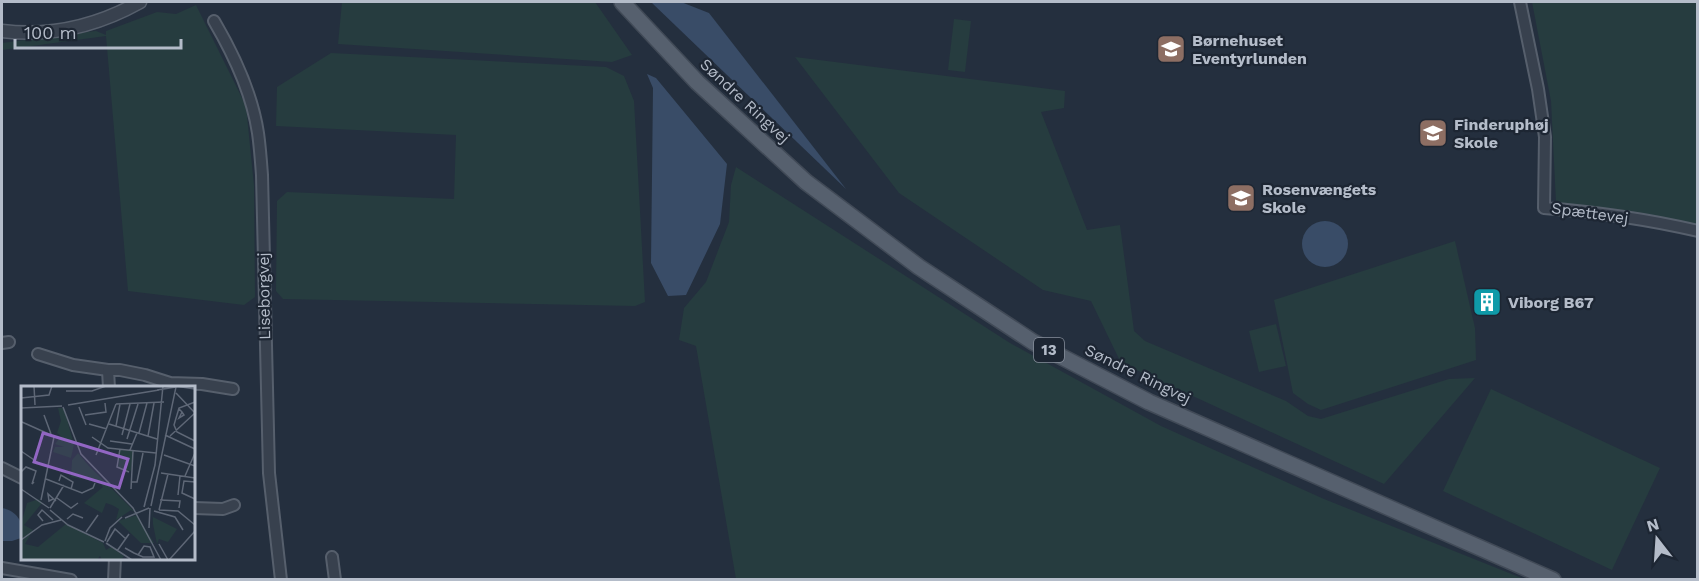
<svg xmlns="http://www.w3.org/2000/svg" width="1699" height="581" viewBox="0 0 1699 581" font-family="'Work Sans',sans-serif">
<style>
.green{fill:#263c3f}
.water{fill:#394c67}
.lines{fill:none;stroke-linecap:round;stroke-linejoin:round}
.minor-casing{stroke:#565f6c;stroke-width:14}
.tertiary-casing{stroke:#565f6c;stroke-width:15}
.primary-casing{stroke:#414a57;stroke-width:18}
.minor{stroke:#38414e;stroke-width:10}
.tertiary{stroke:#38414e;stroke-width:12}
.primary{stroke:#56606e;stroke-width:15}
.labels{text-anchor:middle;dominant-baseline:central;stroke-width:4.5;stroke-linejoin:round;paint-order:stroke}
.shield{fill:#1d2633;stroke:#878f9c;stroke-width:1.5}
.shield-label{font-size:15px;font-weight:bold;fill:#b4bcc9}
.poi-label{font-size:16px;font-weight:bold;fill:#b4bcc9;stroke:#1d2633;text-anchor:start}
.street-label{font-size:16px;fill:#b4bcc9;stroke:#1d2633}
.inset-road{fill:none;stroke:#5e6776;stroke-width:1.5}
.view{fill:#9266c3;fill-opacity:0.15;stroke:#9266c3;stroke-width:3}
.inset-edge{fill:none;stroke:#b4bcc9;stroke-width:3}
</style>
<rect width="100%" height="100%" fill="#242f3e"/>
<!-- green -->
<g class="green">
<polygon points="342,2 595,2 632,55 612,62 338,44"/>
<polygon points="1532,2 1697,2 1697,225 1556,202 1551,101"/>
<polygon points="196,5 246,106 254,186 255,297 244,305 128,291 106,36 2,50 2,43 96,31 106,35 106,31 157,12 176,14"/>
<polygon points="954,19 971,21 965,72 948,70"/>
<polygon points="331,53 606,67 624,76 634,101 645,302 635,306 283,299 276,291 277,201 287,192 454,199 456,135 276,126 277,87"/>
<polygon points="795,57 1065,91 1064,108 1041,112 1087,230 1120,225 1134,331 1145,341 1286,401 1308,416 1321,419 1449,379 1475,378 1384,484 1121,363 1091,301 1043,290 899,193"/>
<polygon points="736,167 1010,343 1161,426 1324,499 1524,579 736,579 696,346 679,340 684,308 706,282 729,222 731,185"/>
<polygon points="1455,241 1475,328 1476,360 1321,410 1308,404 1293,393 1274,300"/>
<polygon points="1276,324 1286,366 1259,372 1249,331"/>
<polygon points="1491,389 1660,468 1612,570 1443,491"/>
</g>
<!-- water -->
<g class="water">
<polygon points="652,2 681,2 709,13 846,189 652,3"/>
<polygon points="647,74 656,78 727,164 720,224 686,295 668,296 651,263 653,88"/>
<circle cx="1325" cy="244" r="23"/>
<path d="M 2,508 C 17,511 25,523 21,538 L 12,541 L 2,541 Z"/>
</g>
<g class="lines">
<!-- minor casing -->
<g class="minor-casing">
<g id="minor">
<path d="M 1520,2 L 1538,89 L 1545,137 L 1544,208 C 1595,212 1647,219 1698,231"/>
<path d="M 214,21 C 234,55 252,93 258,133 C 260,147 261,161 262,175 L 269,473 L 281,580"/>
<polyline points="2,343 9,342"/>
<polyline points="38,354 73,365 108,370"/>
<polyline points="109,388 108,370 120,370 145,375 170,383 202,384 233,389"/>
<polyline points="2,468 22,478"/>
<polyline points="194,508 223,509 234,505"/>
<polyline points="332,557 335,580"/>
<polyline points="2,568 71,580"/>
<polyline points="114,580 115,558"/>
</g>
</g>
<!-- tertiary casing -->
<g class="tertiary-casing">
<path id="tertiary" d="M 2,31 C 51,37 97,26 140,2"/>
</g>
<!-- primary casing -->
<g class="primary-casing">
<polyline id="primary" points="622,2 697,82 806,182 919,267 1033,342 1149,402 1553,580"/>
</g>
<!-- minor -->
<use href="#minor" class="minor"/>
<!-- tertiary -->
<use href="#tertiary" class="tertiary"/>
<!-- primary -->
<use href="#primary" class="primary"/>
</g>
<!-- icons -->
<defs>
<g id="school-square" transform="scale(1.5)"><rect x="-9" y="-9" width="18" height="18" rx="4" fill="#8d6e63" stroke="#1d2633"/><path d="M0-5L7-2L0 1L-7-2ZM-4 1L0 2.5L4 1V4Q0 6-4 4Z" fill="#fff"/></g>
<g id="building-square" transform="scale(1.5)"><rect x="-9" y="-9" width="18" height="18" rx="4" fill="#0f9aa8" stroke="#1d2633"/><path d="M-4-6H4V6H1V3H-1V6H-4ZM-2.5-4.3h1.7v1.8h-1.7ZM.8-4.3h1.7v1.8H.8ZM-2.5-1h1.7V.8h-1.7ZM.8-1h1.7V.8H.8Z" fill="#fff"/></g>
</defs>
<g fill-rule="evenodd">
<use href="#school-square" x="1171" y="49"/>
<use href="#school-square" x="1433" y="133"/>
<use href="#school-square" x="1241" y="198"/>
<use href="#building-square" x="1487" y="302"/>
</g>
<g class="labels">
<!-- shield labels -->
<rect class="shield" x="1034" y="338" width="30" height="24" rx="4.5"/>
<g class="shield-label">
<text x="1049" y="350">13</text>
</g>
<!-- poi labels -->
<g class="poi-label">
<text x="1192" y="40">Børnehuset<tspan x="1192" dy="18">Eventyrlunden</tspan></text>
<text x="1454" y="124">Finderuphøj<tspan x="1454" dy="18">Skole</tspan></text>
<text x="1262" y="189">Rosenvængets<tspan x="1262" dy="18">Skole</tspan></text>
<text x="1508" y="302">Viborg B67</text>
</g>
<!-- street labels -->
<g class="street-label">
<text transform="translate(745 101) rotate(43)">Søndre Ringvej</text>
<text transform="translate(1590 213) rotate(8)">Spættevej</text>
<text transform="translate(264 296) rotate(-91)">Liseborgvej</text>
<text transform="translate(1138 374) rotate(26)">Søndre Ringvej</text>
</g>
</g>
<!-- overview -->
<g transform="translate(21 386)">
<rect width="174" height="174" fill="#242f3e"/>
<path d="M 37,22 L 43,22 L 53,59 L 50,72 L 32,66 L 34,61 L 43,61 L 34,58 L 40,50 L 36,47 L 40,35 ZM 99,64 L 112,65 L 110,85 L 97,81 ZM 57,67 L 68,80 L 115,127 L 110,124 L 95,134 L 98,123 L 91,119 L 85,117 L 81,127 L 63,117 L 82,101 L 78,96 L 50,91 L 51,74 ZM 18,113 L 26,122 L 21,117 L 3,139 L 12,144 L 4,158 L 17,161 L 45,138 L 82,157 L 85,164 L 90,161 L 103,170 L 100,174 L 81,174 L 79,170 L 76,174 L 0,174 L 0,138 L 6,117 ZM 131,116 L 132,131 L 156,143 L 147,156 L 138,153 L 136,158 L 132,138 ZM 116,129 L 133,157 L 120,157 L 97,135 Z" fill="#263c3f"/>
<path class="inset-road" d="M 13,0 L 14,19M 154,0 L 174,3M 45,5 L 71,5 L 85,0M 155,7 L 174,27M 0,12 L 28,9 L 31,0M 174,16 L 158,22 L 153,39 L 156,46 L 174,55M 95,18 L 143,16M 47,19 L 138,4M 42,21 L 60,68 L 112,122 L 140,174M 58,21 L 65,39M 0,22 L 41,20M 158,22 L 158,23 L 161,26 L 163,29 L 158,32 L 161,26M 23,29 L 30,48M 64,29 L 85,26 L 84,17M 1,36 L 30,49M 68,38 L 86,43M 88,38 L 136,53M 95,40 L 99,18M 118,47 L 126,17M 101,49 L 109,18M 144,49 L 174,63M 127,50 L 133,17M 149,50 L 174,27M 71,51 L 87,62 L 135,67M 106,53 L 117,18M 89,55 L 111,58M 99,63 L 96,81 L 108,86M 109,64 L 116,47M 0,65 L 19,78M 75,69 L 95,18M 143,69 L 174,80M 0,86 L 5,81 L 15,85 L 11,98 L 13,96M 140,87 L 174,92M 164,90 L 174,67M 25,93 L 61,107 L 72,102 L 74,97M 38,95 L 40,89 L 52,96 L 50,103M 110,96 L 116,96 L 122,67M 174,96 L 163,95 L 161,107 L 174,113M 0,103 L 28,122M 110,103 L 112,65M 157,109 L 159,90M 36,112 L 50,122 L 57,117M 32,113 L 28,115 L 27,108 L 35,115M 20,114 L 33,51M 139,114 L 159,115 L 158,122M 124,118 L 123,121 L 134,79 L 142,0M 130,120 L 155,1 L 136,4M 29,122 L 43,99M 29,124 L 47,139 L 83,156M 138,124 L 157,125 L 174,139M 138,124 L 147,88M 133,125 L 154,131 L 162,144M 104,132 L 128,122M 46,133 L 52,128 L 62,132M 22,135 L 17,129 L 21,124 L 32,134M 128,142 L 129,122M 65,146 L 77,129M 0,154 L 21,139 L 40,134M 84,155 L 89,142 L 101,131M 86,156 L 94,143 L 105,153M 85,157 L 111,174M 138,158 L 147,174M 104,162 L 113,167 L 122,171 L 133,171 L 129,161 L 123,160 L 117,169M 96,165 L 108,148M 148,174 L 174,145"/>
<path class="view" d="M 22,47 L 107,73 L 98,102 L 13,76 Z"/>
<rect width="174" height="174" class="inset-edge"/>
</g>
<!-- border -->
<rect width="1699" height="581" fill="none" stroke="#b4bcc9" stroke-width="6"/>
<!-- north arrow -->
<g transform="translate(1657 539) rotate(343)" stroke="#1d2633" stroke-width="4.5" paint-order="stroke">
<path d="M0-4.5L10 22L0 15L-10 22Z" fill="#b4bcc9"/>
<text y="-9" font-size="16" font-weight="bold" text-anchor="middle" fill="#b4bcc9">N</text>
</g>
<!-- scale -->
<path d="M15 39v9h166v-9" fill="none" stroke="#b4bcc9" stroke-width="3"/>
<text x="24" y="39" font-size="18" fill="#b4bcc9" stroke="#1d2633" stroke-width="4.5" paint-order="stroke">100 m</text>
</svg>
